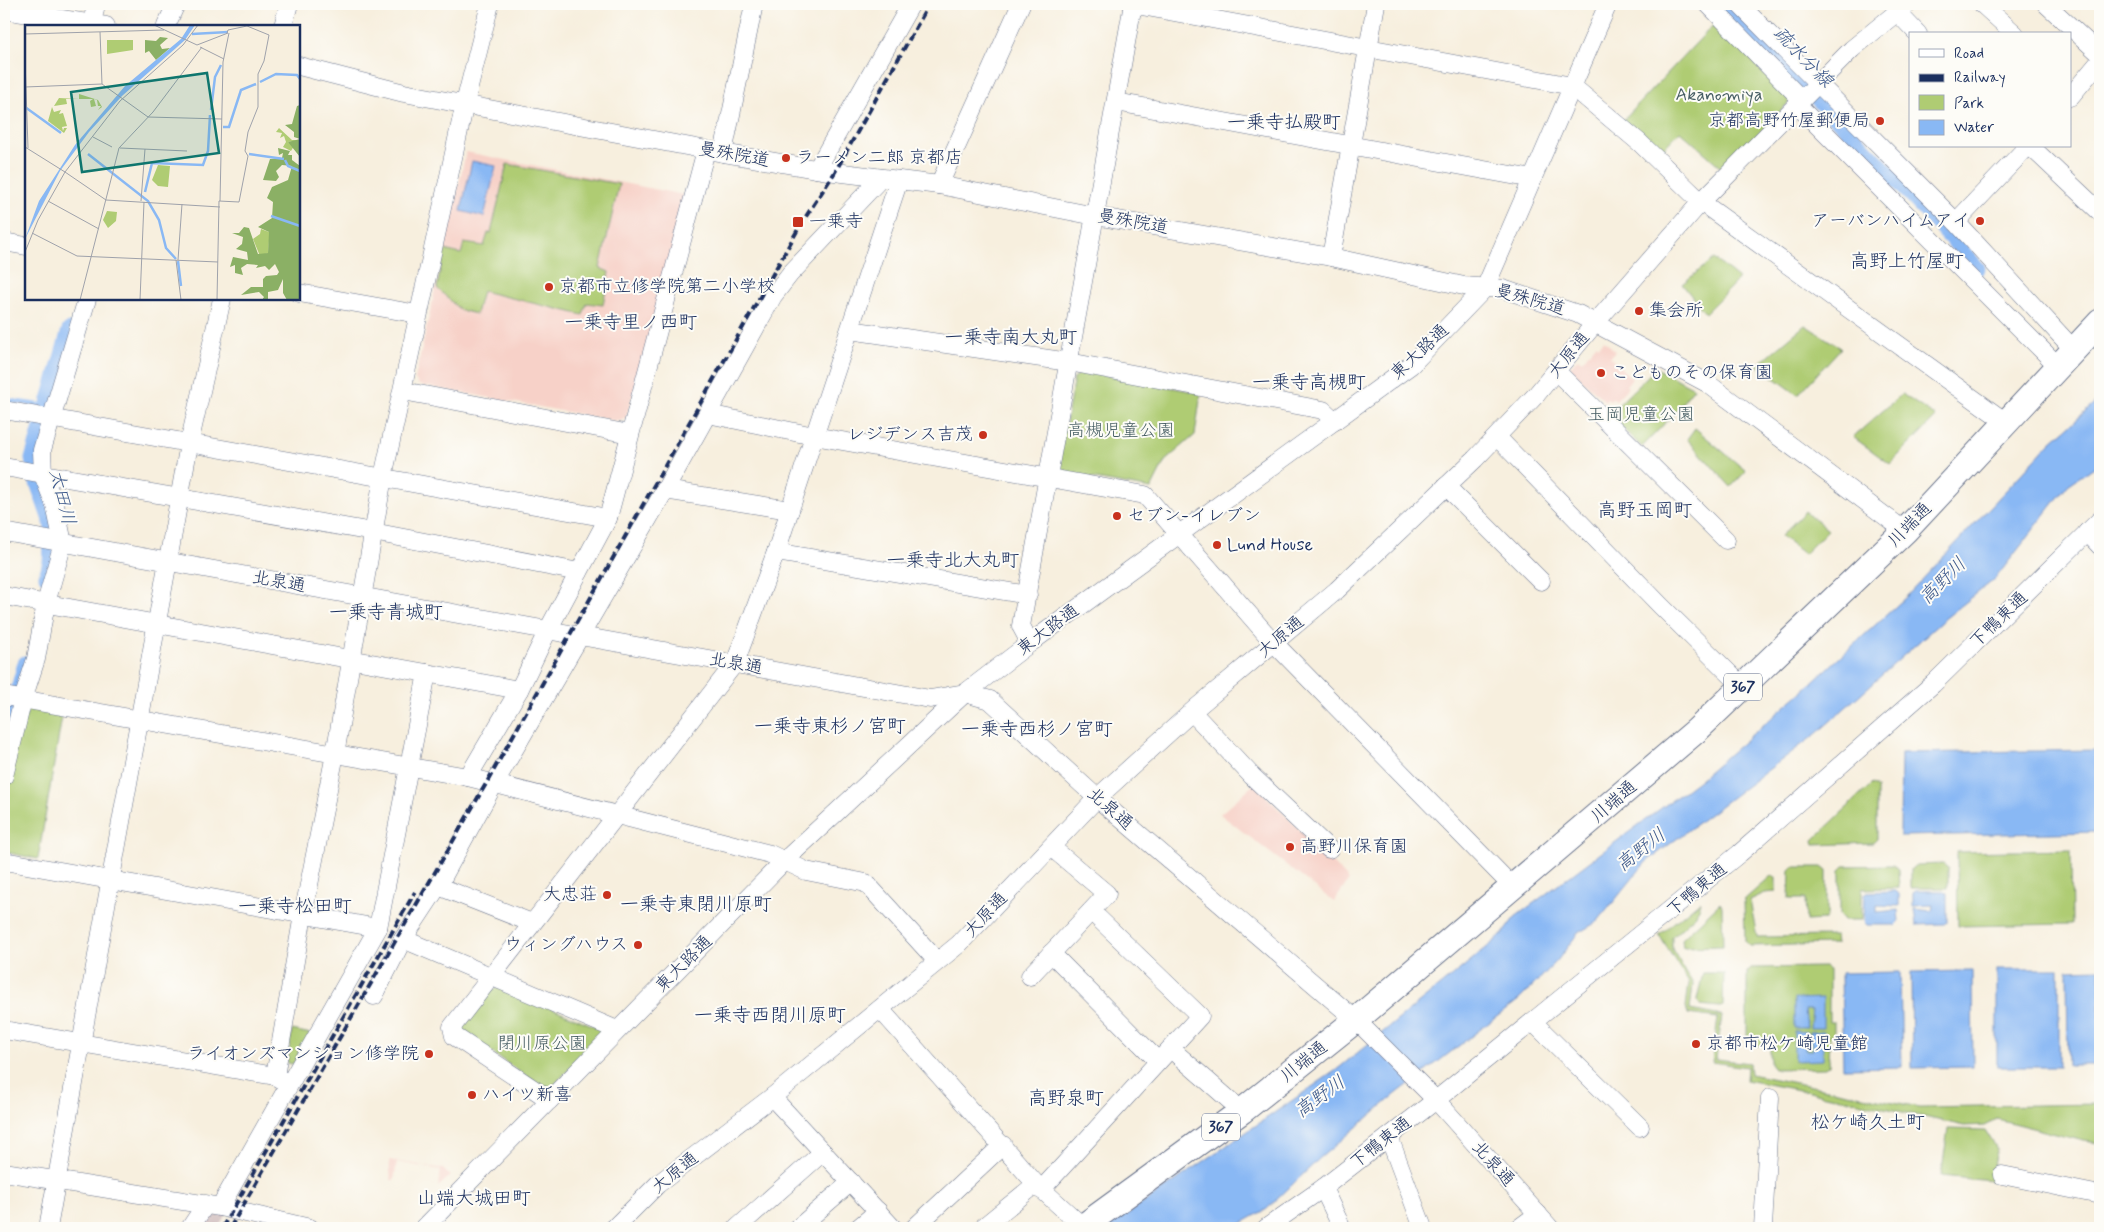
<svg xmlns="http://www.w3.org/2000/svg" width="2104" height="1232" viewBox="0 0 2104 1232" font-family="Mynerve,'Klee One',sans-serif">
<style>
.built{fill:#f7d1c8}
.industrial{fill:#d2bfc0}
.green{fill:#afcc73;stroke:#657e68}
.water{fill:#89b8f4;stroke:#5274a9}
.lines{fill:none;stroke-linecap:round;stroke-linejoin:round}
.stream{stroke:#89b8f4;stroke-width:4.5}
.canal{stroke:#89b8f4;stroke-width:15}
.minor-casing{stroke:#68728b;stroke-width:19}
.highway-casing{stroke:#68728b;stroke-width:27}
.minor{stroke:#fff;stroke-width:18}
.highway{stroke:#fff;stroke-width:25}
.rail{stroke:#1b2f5e;stroke-width:4;stroke-dasharray:8 4;stroke-linecap:butt}
.poi-dot{fill:#c8321e;stroke:#fdfcf7;stroke-width:2}
.labels{text-anchor:middle;dominant-baseline:central;stroke-width:4;stroke-linejoin:round;paint-order:stroke}
.shield{fill:#fdfcf7;stroke:#5f6c8c;stroke-width:1}
.shield-label{font-size:16px;font-weight:bold;fill:#1b2f5e}
.park-label{font-size:18px;fill:#475e64;stroke:#fdfcf7}
.poi-label{font-size:18px;fill:#1b2f5e;stroke:#fdfcf7;text-anchor:start}
.street-label{font-size:18px;fill:#1b2f5e;stroke:#fdfcf7}
.water-label{font-size:19px;font-style:italic;fill:#3c588b;stroke:#fdfcf7}
.neighbourhood-label{font-size:19px;fill:#1b2f5e;stroke:#fdfcf7}
.inset-river{fill:none;stroke:#89b8f4;stroke-width:2.5}
.inset-road{fill:none;stroke:#9fa2ab;stroke-width:1}
.view{fill:#0f766e;fill-opacity:0.15;stroke:#0f766e;stroke-width:2.5}
.inset-edge{fill:none;stroke:#1b2f5e;stroke-width:2.5}
</style>
<rect width="100%" height="100%" fill="#fdfcf7"/>
<filter id="ink" filterUnits="userSpaceOnUse"><feTurbulence type="fractalNoise" baseFrequency=".02" numOctaves="2"/><feDisplacementMap in="SourceGraphic" scale="10" xChannelSelector="R" yChannelSelector="G"/><feConvolveMatrix kernelMatrix="1 2 1 2 8 2 1 2 1" color-interpolation-filters="sRGB"/></filter>
<filter id="wash" filterUnits="userSpaceOnUse"><feTurbulence type="fractalNoise" baseFrequency=".0096" numOctaves="4" result="noise"/><feDisplacementMap in="SourceGraphic" scale="20" xChannelSelector="R" yChannelSelector="G"/><feGaussianBlur stdDeviation="1.12" result="paint"/><feColorMatrix in="noise" values="0 0 0 0 0 0 0 0 0 0 0 0 0 0 0 0 0 1.4 0 .05"/><feComposite in="paint" operator="in"/></filter>
<g filter="url(#wash)">
<rect width="100%" height="100%" fill="#f7efde"/>
<!-- built -->
<g class="built">
<polygon points="466,152 689,196 626,418 617,421 419,385 415,379"/>
<polygon points="1604,340 1615,351 1610,357 1632,379 1626,385 1628,387 1616,400 1613,398 1610,401 1607,399 1605,401 1569,368 1578,358 1582,361 1596,344 1599,346"/>
<polygon points="1254,784 1349,880 1334,902 1220,814"/>
<polygon points="389,1160 443,1169 450,1176 438,1187 441,1170 397,1162 394,1180 391,1180"/>
</g>
<!-- industrial -->
<polygon class="industrial" points="226,1214 218,1228 200,1228 209,1215"/>
<!-- green -->
<g class="green">
<polygon points="1719,19 1794,97 1724,170 1680,131 1659,153 1622,121"/>
<polygon points="507,164 619,184 600,268 609,272 603,305 587,303 583,315 482,291 476,314 460,310 437,288 444,250 461,254 464,243 484,246 488,233 491,233"/>
<polygon points="1714,259 1739,279 1705,313 1682,284"/>
<polygon points="1805,325 1841,348 1798,395 1757,365"/>
<polygon points="1656,368 1694,388 1671,417 1642,447 1608,415"/>
<polygon points="1083,371 1201,393 1195,435 1165,461 1151,489 1057,472 1074,378"/>
<polygon points="1902,394 1936,417 1890,464 1853,437"/>
<polygon points="1695,428 1746,471 1731,487 1687,439"/>
<polygon points="1805,511 1828,530 1804,554 1781,536"/>
<polygon points="26,705 63,711 38,859 4,852 4,785"/>
<polygon points="1872,784 1877,788 1877,839 1873,843 1814,845 1813,840"/>
<polygon points="2071,850 2072,924 1958,926 1957,852"/>
<polygon points="1943,864 1948,868 1948,888 1911,888 1911,869 1916,865"/>
<polygon points="1893,865 1898,869 1899,888 1862,889 1862,920 1844,920 1840,915 1840,870 1844,866"/>
<polygon points="1793,867 1822,867 1827,871 1827,916 1824,920 1806,921 1805,899 1789,899 1790,870"/>
<polygon points="1771,876 1776,878 1776,892 1765,893 1750,900 1757,937 1835,936 1836,944 1750,946 1745,941 1744,900"/>
<polygon points="1700,901 1696,915 1672,937 1672,949 1693,984 1690,1010 1722,1016 1716,1059 1749,1063 1750,1074 1919,1107 2100,1104 2100,1143 2083,1141 1997,1119 1985,1125 1964,1126 1841,1098 1746,1080 1747,1067 1712,1062 1718,1018 1688,1014 1686,1007 1689,983 1659,935"/>
<polygon points="1720,903 1722,906 1723,946 1683,947 1682,939"/>
<polygon points="1824,967 1829,970 1829,1022 1834,1022 1834,1035 1830,1035 1829,1065 1825,1068 1774,1069 1770,1064 1770,1045 1753,1046 1747,1041 1747,972 1751,968"/>
<polygon points="1703,973 1724,973 1723,1006 1720,1007 1700,1005 1697,999"/>
<polygon points="503,987 601,1029 601,1036 551,1088 543,1088 462,1032 462,1028 491,989"/>
<polygon points="292,1030 311,1034 293,1064 287,1063"/>
<polygon points="1948,1129 1985,1130 1997,1149 1991,1181 1941,1176"/>
</g>
<!-- water -->
<g class="water">
<polygon points="472,161 496,166 484,217 461,211"/>
<polygon points="2100,399 2100,463 2068,485 1995,579 1942,621 1816,734 1646,862 1597,922 1578,933 1557,961 1520,999 1396,1094 1320,1158 1267,1209 1233,1228 1107,1228 1335,1071 1501,936 1515,917 1699,780 1803,691 1906,597 2051,442"/>
<polygon points="2100,750 2100,832 1900,836 1901,753"/>
<polygon points="1896,891 1899,894 1899,906 1877,905 1877,912 1898,910 1899,922 1896,925 1867,925 1864,922 1865,894 1867,892"/>
<polygon points="1916,891 1945,891 1947,893 1947,922 1944,924 1916,925 1914,909 1932,911 1933,905 1913,906 1913,893"/>
<rect x="1997" y="969" width="62" height="98"/>
<polygon points="2100,969 2100,1065 2068,1065 2067,970"/>
<polygon points="1972,971 1973,1067 1912,1068 1911,972"/>
<polygon points="1900,972 1902,1067 1843,1068 1841,973"/>
<polygon points="1823,998 1823,1028 1810,1028 1812,1010 1805,1010 1807,1028 1794,1028 1794,999"/>
<polygon points="1794,1031 1807,1032 1805,1050 1812,1050 1810,1032 1823,1031 1823,1060 1794,1061"/>
</g>
<g class="lines">
<!-- stream -->
<polyline class="stream" points="4,400 46,406"/>
<!-- canal -->
<g class="canal">
<polyline points="1724,4 1895,179 1978,268"/>
<polyline points="46,576 50,562 52,526 36,480 32,459 69,330"/>
<polyline points="4,740 25,663"/>
</g>
</g>
</g>
<g filter="url(#ink)">
<g class="lines">
<!-- minor casing -->
<g class="minor-casing">
<g id="minor">
<polyline points="1131,4 1572,86 1640,143 1701,202 2007,423"/>
<polyline points="1708,4 1802,100"/>
<polyline points="1739,4 1956,222 2074,350"/>
<polyline points="1982,4 2015,34"/>
<polyline points="2046,4 2100,54"/>
<polyline points="4,10 106,26"/>
<polyline points="1896,11 1918,34"/>
<polyline points="92,24 96,4"/>
<polyline points="166,26 176,4"/>
<polyline points="283,26 289,4"/>
<polyline points="299,66 404,93 723,153 827,171 939,185 1095,216 1331,257 1464,286 1503,289 1578,314 1707,383 1905,531"/>
<polyline points="2070,97 2100,61"/>
<polyline points="1116,102 1533,179"/>
<polyline points="1797,105 2059,367"/>
<polyline points="2030,146 2100,212"/>
<polyline points="723,153 754,4"/>
<polyline points="817,169 911,4"/>
<polyline points="939,185 1021,4"/>
<polyline points="1956,222 2028,146"/>
<polyline points="4,242 26,246"/>
<polyline points="1331,257 1376,4"/>
<polyline points="299,293 418,314"/>
<polyline points="850,330 1069,362 1323,410 1335,421"/>
<polyline points="1556,371 1726,540"/>
<polyline points="403,391 630,434"/>
<polyline points="4,410 608,518"/>
<polyline points="708,414 814,436 1145,495 1274,643 1507,881 1515,887"/>
<polyline points="1497,437 1661,606 1743,687"/>
<polyline points="4,467 373,532 579,572"/>
<polyline points="1446,486 1541,581"/>
<polyline points="665,490 790,510"/>
<polyline points="4,532 930,699 965,693 990,700 1097,798 1356,1020 1436,1100 1550,1228"/>
<polyline points="2087,532 2100,546"/>
<polyline points="776,552 1028,595"/>
<polyline points="4,596 519,690"/>
<polyline points="1030,643 1021,626 1133,4"/>
<polyline points="4,696 468,777 770,854 806,871 866,883 937,961"/>
<polyline points="1192,712 1252,776 1329,849"/>
<polyline points="4,776 23,699 36,659 46,603 63,543 55,505 43,475 42,450 87,299"/>
<polyline points="468,777 519,690 548,630 608,518 706,150"/>
<polyline points="4,861 378,928"/>
<polyline points="438,886 532,923"/>
<polyline points="403,939 617,1030"/>
<polyline points="1051,953 1158,1061"/>
<polyline points="1030,976 1107,894 1051,847"/>
<polyline points="374,996 403,939 438,886 494,784 665,490 773,296 790,274 881,178"/>
<polyline points="880,1009 1036,1184 1084,1228"/>
<polyline points="1533,1022 1640,1127"/>
<polyline points="4,1030 275,1076 285,1082"/>
<polyline points="1171,1049 1242,1111"/>
<polyline points="275,1076 303,915 335,754 383,477 465,103 490,4"/>
<polyline points="772,1097 893,1228"/>
<polyline points="550,1100 454,1036 452,1027 735,663 776,552 899,180"/>
<polyline points="1389,1137 1423,1228"/>
<polyline points="4,1172 220,1207 310,1228"/>
<polyline points="2002,1175 2100,1195"/>
<polyline points="1323,1188 1342,1228"/>
<polyline points="1041,1190 1200,1016 1091,911"/>
<polyline points="220,1207 378,928 427,673"/>
<polyline points="48,1228 189,444 222,299"/>
<polyline points="190,1228 206,1204"/>
<polyline points="424,1228 784,861 965,693 1030,643 1411,365 1485,288 1608,4"/>
<polyline points="614,1228 658,1184 772,1097 959,944 1097,798 1196,708 1337,590 1475,459 1536,395 1596,322 1701,202 1852,49 1907,4"/>
<polyline points="737,1228 823,1152"/>
<polyline points="798,1228 851,1182"/>
<polyline points="858,1228 878,1211"/>
<polyline points="914,1228 1003,1145"/>
<polyline points="982,1228 1036,1184"/>
<polyline points="1266,1228 1323,1188 1436,1100 1740,853 1933,684 2100,520"/>
<polyline points="1519,1228 1538,1214"/>
<polyline points="1763,1228 1770,1098"/>
</g>
</g>
<!-- highway casing -->
<g class="highway-casing">
<polyline id="highway" points="1081,1228 1242,1111 1356,1020 1697,730 1905,531 2100,322"/>
</g>
<!-- minor -->
<use href="#minor" class="minor"/>
<!-- highway -->
<use href="#highway" class="highway"/>
<!-- rail -->
<g class="rail">
<polyline points="222,1228 415,892"/>
<polyline points="230,1228 487,782 801,224 835,172 929,4"/>
</g>
</g>
</g>
<!-- markers -->
<g class="poi-dot">
<circle cx="1880" cy="121" r="5"/>
<circle cx="786" cy="158" r="5"/>
<circle cx="1980" cy="221" r="5"/>
<rect x="792" y="216" width="12" height="12" rx="2.5"/>
<circle cx="549" cy="287" r="5"/>
<circle cx="1639" cy="311" r="5"/>
<circle cx="1601" cy="373" r="5"/>
<circle cx="983" cy="435" r="5"/>
<circle cx="1117" cy="516" r="5"/>
<circle cx="1217" cy="545" r="5"/>
<circle cx="1290" cy="847" r="5"/>
<circle cx="607" cy="895" r="5"/>
<circle cx="638" cy="945" r="5"/>
<circle cx="1696" cy="1044" r="5"/>
<circle cx="429" cy="1054" r="5"/>
<circle cx="472" cy="1095" r="5"/>
</g>
<g class="labels">
<!-- shield labels -->
<g class="shield">
<rect x="1724" y="673.5" width="38" height="27" rx="4"/>
<rect x="1202" y="1113.5" width="38" height="27" rx="4"/>
</g>
<g class="shield-label">
<text x="1743" y="687">367</text>
<text x="1221" y="1127">367</text>
</g>
<!-- park labels -->
<g class="park-label">
<text x="1719" y="95">Akanomiya</text>
<text x="1641" y="415">玉岡児童公園</text>
<text x="1121" y="431">高槻児童公園</text>
<text x="542" y="1044">閉川原公園</text>
</g>
<!-- poi labels -->
<g class="poi-label">
<text x="1870" y="121" text-anchor="end">京都高野竹屋郵便局</text>
<text x="796" y="158">ラーメン二郎 京都店</text>
<text x="1970" y="221" text-anchor="end">アーバンハイムアイ</text>
<text x="809" y="222">一乗寺</text>
<text x="559" y="287">京都市立修学院第二小学校</text>
<text x="1649" y="311">集会所</text>
<text x="1611" y="373">こどものその保育園</text>
<text x="973" y="435" text-anchor="end">レジデンス吉茂</text>
<text x="1127" y="516">セブン-イレブン</text>
<text x="1227" y="545">Lund House</text>
<text x="1300" y="847">高野川保育園</text>
<text x="597" y="895" text-anchor="end">大忠荘</text>
<text x="628" y="945" text-anchor="end">ウィングハウス</text>
<text x="1706" y="1044">京都市松ケ崎児童館</text>
<text x="419" y="1054" text-anchor="end">ライオンズマンション修学院</text>
<text x="482" y="1095">ハイツ新喜</text>
</g>
<!-- street labels -->
<g class="street-label">
<text transform="translate(734 155) rotate(10)">曼殊院道</text>
<text transform="translate(1133 222) rotate(10)">曼殊院道</text>
<text transform="translate(1530 300) rotate(16)">曼殊院道</text>
<text transform="translate(1420 352) rotate(-43)">東大路通</text>
<text transform="translate(1569 355) rotate(-51)">大原通</text>
<text transform="translate(1910 525) rotate(-46)">川端通</text>
<text transform="translate(279 582) rotate(10)">北泉通</text>
<text transform="translate(1999 620) rotate(-44)">下鴨東通</text>
<text transform="translate(1048 630) rotate(-37)">東大路通</text>
<text transform="translate(1281 637) rotate(-40)">大原通</text>
<text transform="translate(736 664) rotate(10)">北泉通</text>
<text transform="translate(1614 802) rotate(-41)">川端通</text>
<text transform="translate(1110 809) rotate(41)">北泉通</text>
<text transform="translate(1697 890) rotate(-40)">下鴨東通</text>
<text transform="translate(986 915) rotate(-47)">大原通</text>
<text transform="translate(684 964) rotate(-45)">東大路通</text>
<text transform="translate(1304 1062) rotate(-39)">川端通</text>
<text transform="translate(1381 1143) rotate(-38)">下鴨東通</text>
<text transform="translate(1493 1164) rotate(48)">北泉通</text>
<text transform="translate(675 1173) rotate(-39)">大原通</text>
</g>
<!-- water labels -->
<g class="water-label">
<text transform="translate(1803 57) rotate(46)">疏水分線</text>
<text transform="translate(62 497) rotate(76)">太田川</text>
<text transform="translate(1943 581) rotate(-45)">高野川</text>
<text transform="translate(1641 850) rotate(-38)">高野川</text>
<text transform="translate(1320 1097) rotate(-36)">高野川</text>
</g>
<!-- neighbourhood labels -->
<g class="neighbourhood-label">
<text x="1284" y="122">一乗寺払殿町</text>
<text x="1907" y="261">高野上竹屋町</text>
<text x="631" y="322">一乗寺里ノ西町</text>
<text x="1011" y="337">一乗寺南大丸町</text>
<text x="1309" y="382">一乗寺高槻町</text>
<text x="1645" y="510">高野玉岡町</text>
<text x="953" y="560">一乗寺北大丸町</text>
<text x="386" y="612">一乗寺青城町</text>
<text x="830" y="726">一乗寺東杉ノ宮町</text>
<text x="1037" y="729">一乗寺西杉ノ宮町</text>
<text x="696" y="904">一乗寺東閉川原町</text>
<text x="295" y="906">一乗寺松田町</text>
<text x="770" y="1015">一乗寺西閉川原町</text>
<text x="1066" y="1098">高野泉町</text>
<text x="1868" y="1122">松ケ崎久土町</text>
<text x="474" y="1198">山端大城田町</text>
</g>
</g>
<!-- overview -->
<g transform="translate(25 25)">
<rect width="275" height="275" fill="#f7efde"/>
<path d="M 82,15 L 108,15 L 108,25 L 82,29 ZM 54,69 L 73,75 L 77,82 L 73,85 L 76,81 L 73,81 L 72,75 L 69,74 L 71,81 L 66,82 L 65,76 L 68,74 L 41,74 L 42,79 L 29,81 L 34,73 L 54,74 ZM 27,82 L 29,87 L 36,85 L 34,89 L 38,88 L 42,101 L 32,103 L 37,102 L 38,106 L 39,103 L 42,103 L 39,108 L 23,96 ZM 254,103 L 267,115 L 275,115 L 263,117 L 269,121 L 266,126 L 258,122 L 261,117 L 259,111 L 255,113 L 257,108 L 251,107 ZM 133,140 L 145,141 L 143,162 L 133,161 L 127,155 ZM 82,186 L 92,187 L 91,196 L 83,203 L 78,195 ZM 236,204 L 244,207 L 244,216 L 243,228 L 235,231 L 228,214 L 235,209 Z" fill="#afcc73"/>
<path d="M 135,12 L 143,13 L 135,20 L 137,24 L 145,23 L 131,35 L 124,26 L 120,28 L 120,15 L 131,16 ZM 275,80 L 275,132 L 263,117 L 275,114 L 269,112 L 269,107 L 260,100 L 267,99 L 272,81 ZM 253,123 L 265,126 L 263,130 L 267,130 L 267,135 L 275,141 L 275,275 L 262,275 L 258,268 L 258,254 L 253,265 L 243,267 L 243,275 L 237,275 L 239,272 L 234,267 L 216,270 L 226,262 L 238,262 L 238,254 L 241,251 L 252,250 L 254,247 L 250,239 L 244,245 L 240,241 L 231,243 L 233,240 L 222,239 L 216,243 L 218,250 L 210,248 L 210,240 L 205,242 L 208,232 L 223,235 L 222,227 L 211,224 L 217,219 L 218,212 L 207,208 L 214,208 L 219,202 L 224,203 L 233,229 L 243,228 L 244,207 L 233,202 L 247,193 L 248,177 L 242,173 L 247,162 L 263,155 L 267,141 L 257,140 L 251,146 L 254,152 L 251,156 L 238,155 L 245,134 L 257,133 L 258,128 L 254,130 Z" fill="#8bb065"/>
<path d="M 165,0 L 170,0 L 160,15 L 97,71 L 64,107 L 35,146 L 0,214 L 14,176 L 50,120 L 100,61 L 156,14 Z" fill="#89b8f4"/>
<path class="inset-river" d="M 167,9 L 203,7M 235,57 L 251,49 L 272,50 L 275,54M 0,82 L 36,108M 186,85 L 190,52 L 196,40M 198,102 L 204,102 L 216,65 L 231,59M 63,129 L 123,176 L 134,195 L 141,223 L 151,234M 224,129 L 259,134M 260,135 L 263,141 L 275,146M 120,167 L 127,138 L 178,140 L 183,126 L 185,90M 246,191 L 275,201M 153,236 L 156,261"/>
<path class="inset-road" d="M 94,0 L 111,0M 129,0 L 172,20 L 203,8M 75,7 L 77,59M 0,9 L 139,5M 175,22 L 199,34M 0,34 L 3,123M 0,62 L 77,59 L 123,92 L 197,94M 68,112 L 87,122M 0,122 L 40,147 L 95,76 L 158,20 L 173,0M 95,123 L 162,126M 40,147 L 81,175 L 195,182M 81,174 L 94,123 L 128,87 L 177,22M 23,176 L 74,204M 116,176 L 120,124M 195,176 L 198,37 L 204,8M 7,208 L 52,231 L 193,237M 0,227 L 13,195 L 40,147M 151,235 L 156,275M 153,235 L 157,179M 55,275 L 81,174M 115,275 L 119,177M 192,275 L 194,176 L 214,177 L 223,131 L 220,126 L 223,107 L 233,82 L 233,49 L 239,36 L 244,10 L 222,1 L 203,5 L 202,8"/>
<path class="view" d="M 182,48 L 194,128 L 57,147 L 46,67 Z"/>
<rect width="275" height="275" class="inset-edge"/>
</g>
<!-- margin -->
<rect width="2104" height="1232" fill="none" stroke="#fdfcf7" stroke-width="20"/>
<!-- legend -->
<rect x="1909" y="32" width="162" height="115" fill="#fdfcf7" stroke="#a3aaba"/>
<rect x="1919" y="49" width="25" height="8" fill="#ffffff" stroke="#a3aaba"/>
<text x="1954" y="58" font-size="15" fill="#1b2f5e">Road</text>
<rect x="1919" y="74" width="25" height="8" fill="#1b2f5e" stroke="#a3aaba"/>
<text x="1954" y="82" font-size="15" fill="#1b2f5e">Railway</text>
<rect x="1919" y="95" width="25" height="15" fill="#afcc73" stroke="#a3aaba"/>
<text x="1954" y="108" font-size="15" fill="#1b2f5e">Park</text>
<rect x="1919" y="120" width="25" height="15" fill="#89b8f4" stroke="#a3aaba"/>
<text x="1954" y="132" font-size="15" fill="#1b2f5e">Water</text>
</svg>
